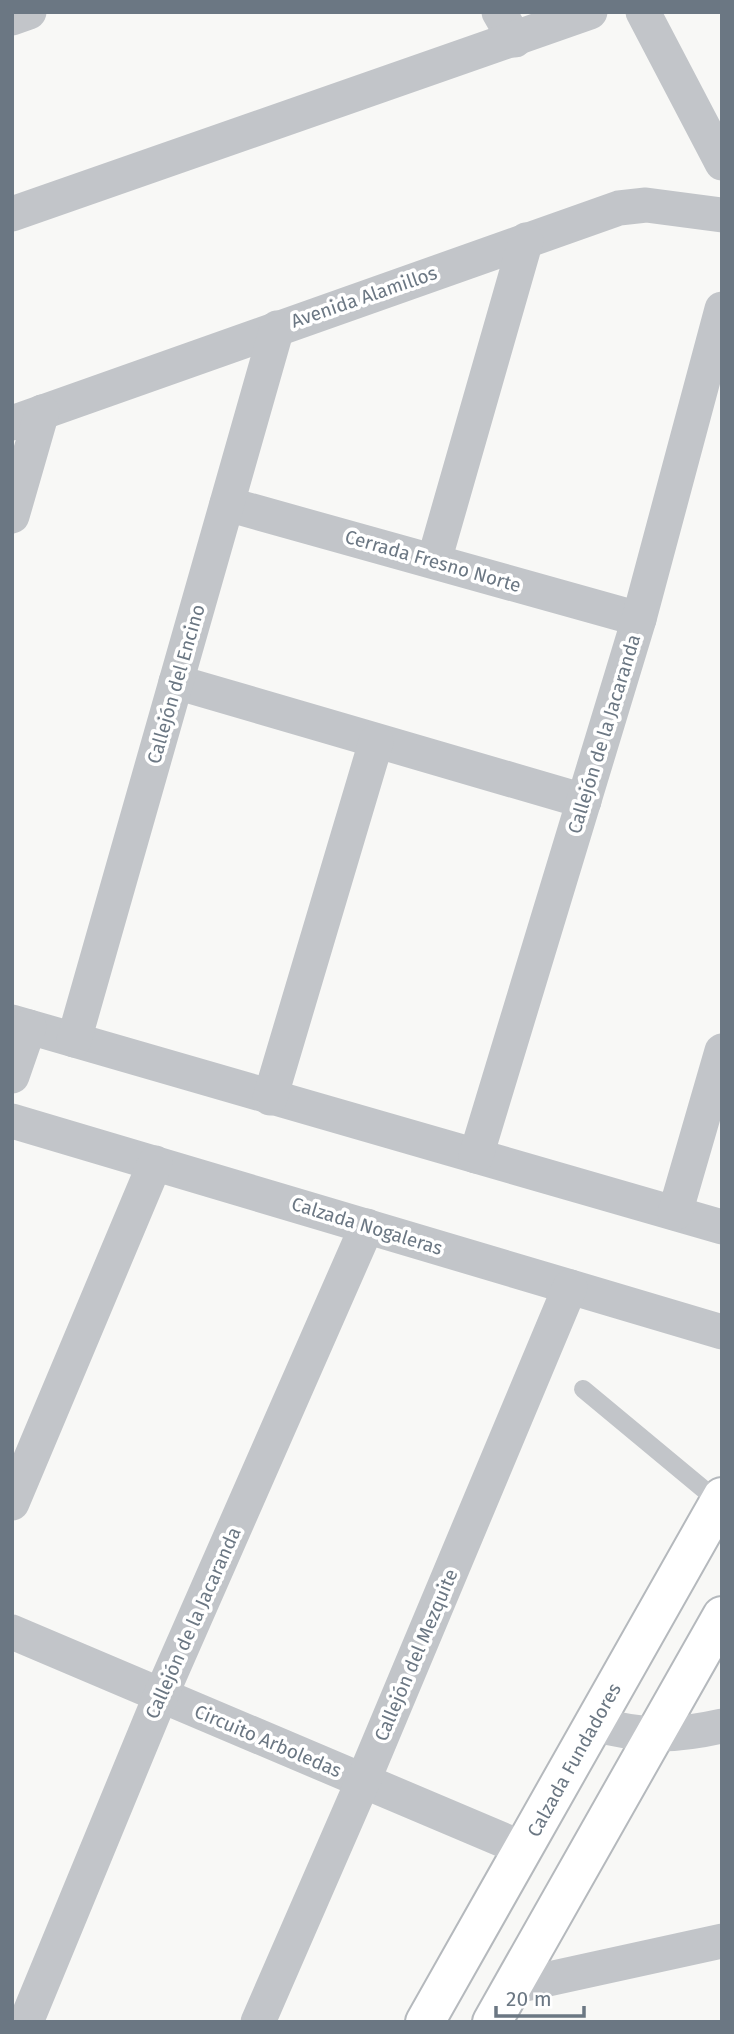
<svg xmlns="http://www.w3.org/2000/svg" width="734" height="2034" viewBox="0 0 734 2034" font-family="'Fira Sans',sans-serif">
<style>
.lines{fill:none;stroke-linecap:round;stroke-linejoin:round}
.secondary-casing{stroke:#b5b9bd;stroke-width:42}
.service{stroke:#c2c5c9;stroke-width:18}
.minor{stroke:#c2c5c9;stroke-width:35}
.secondary{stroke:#fff;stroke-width:38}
.labels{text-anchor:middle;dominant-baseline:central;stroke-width:7;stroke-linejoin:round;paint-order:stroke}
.street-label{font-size:19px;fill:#6b7783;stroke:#fff}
</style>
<rect width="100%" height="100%" fill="#f8f8f6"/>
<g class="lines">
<!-- secondary casing -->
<g class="secondary-casing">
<g id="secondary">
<polyline points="425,2022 722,1497"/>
<polyline points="492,2022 722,1616"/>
</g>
</g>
<!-- service -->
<polyline class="service" points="583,1389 719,1502"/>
<!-- minor -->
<g class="minor">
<polyline points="499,12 515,40"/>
<polyline points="643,12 722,163"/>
<polyline points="12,18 29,12"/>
<polyline points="12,214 590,12"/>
<polyline points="12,423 619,208 646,205 722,215"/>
<polyline points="227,504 639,619"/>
<polyline points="12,516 42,412"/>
<polyline points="434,561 526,240"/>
<polyline points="176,682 584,801"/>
<polyline points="12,1022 722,1227"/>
<polyline points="74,1040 277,328"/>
<polyline points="12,1076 29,1027"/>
<polyline points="270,1098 376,742"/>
<polyline points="12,1121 722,1332"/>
<polyline points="476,1156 639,619 722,309"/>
<polyline points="675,1213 722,1051"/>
<polyline points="12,1503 155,1163"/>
<polyline points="12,1632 524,1849"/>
<path d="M 594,1724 C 643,1737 673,1737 722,1726"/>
<polyline points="512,1987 722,1941"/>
<polyline points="26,2022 161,1695 367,1226"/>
<polyline points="258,2022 363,1781 570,1287"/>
</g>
<!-- secondary -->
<use href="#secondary" class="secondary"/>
</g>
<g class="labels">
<!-- street labels -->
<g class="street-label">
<text transform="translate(364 297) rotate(-19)">Avenida Alamillos</text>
<text transform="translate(433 561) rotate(16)">Cerrada Fresno Norte</text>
<text transform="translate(176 684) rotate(-74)">Callejón del Encino</text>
<text transform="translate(604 734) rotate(-73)">Callejón de la Jacaranda</text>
<text transform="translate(367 1226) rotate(17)">Calzada Nogaleras</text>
<text transform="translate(193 1623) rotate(-66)">Callejón de la Jacaranda</text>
<text transform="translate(416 1655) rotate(-67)">Callejón del Mezquite</text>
<text transform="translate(268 1741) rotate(23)">Circuito Arboledas</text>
<text transform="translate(574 1760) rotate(-61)">Calzada Fundadores</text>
</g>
</g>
<!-- border -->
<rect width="734" height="2034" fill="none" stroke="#6b7783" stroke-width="28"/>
<!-- scale -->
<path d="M496 2006v10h88v-10" fill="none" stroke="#6b7783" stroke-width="3.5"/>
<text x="506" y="2006" font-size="21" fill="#6b7783" stroke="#ffffff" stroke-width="5" paint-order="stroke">20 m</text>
</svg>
